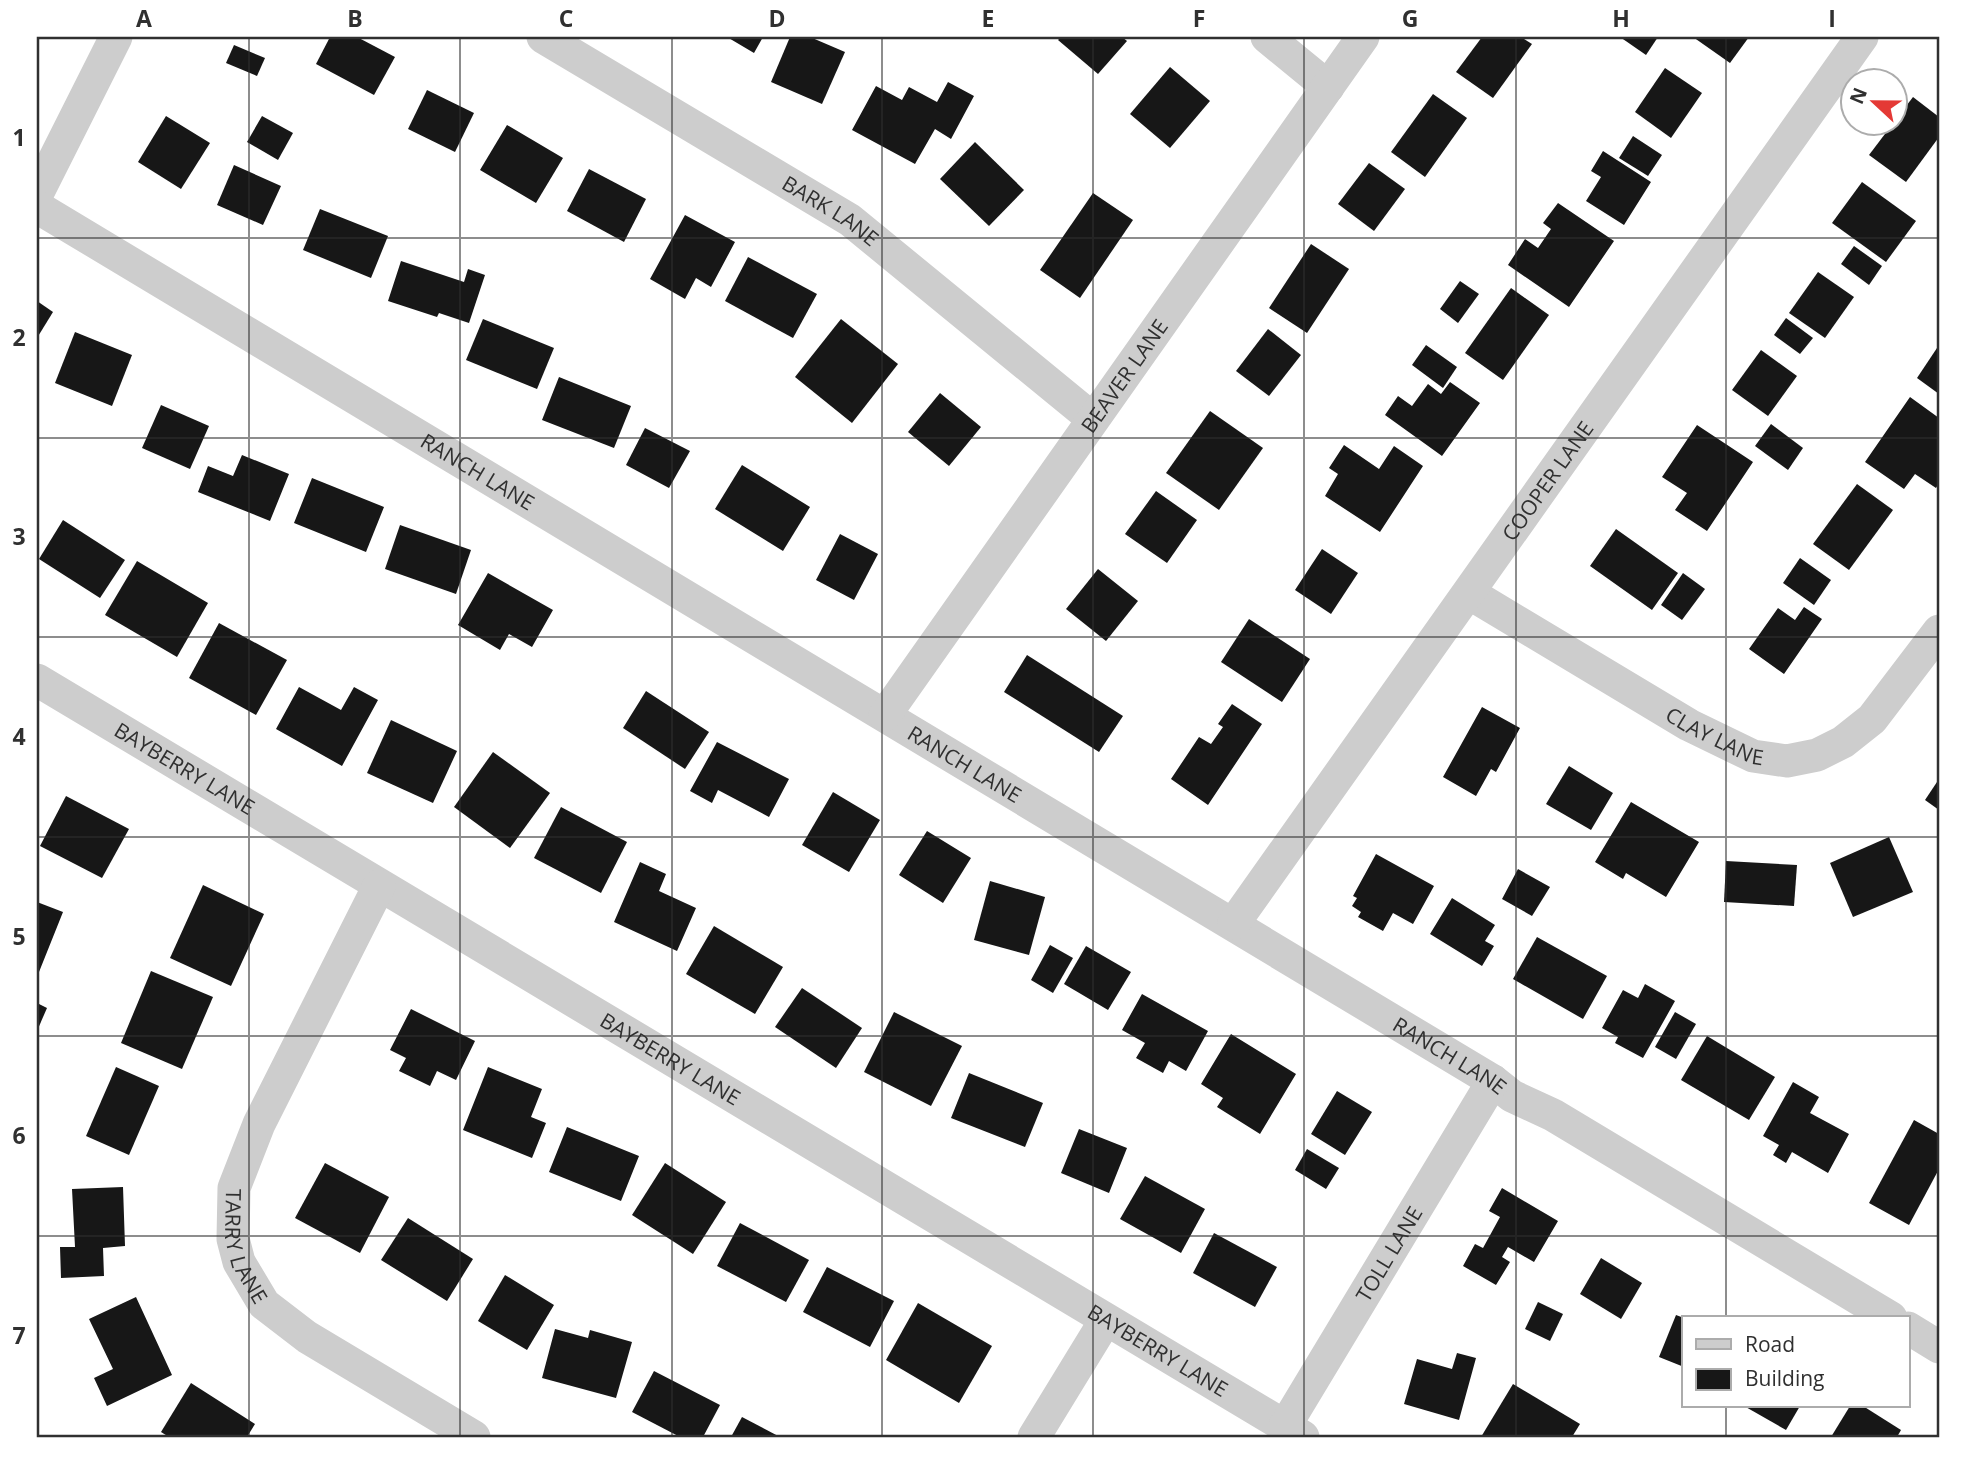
<svg xmlns="http://www.w3.org/2000/svg" width="1976" height="1474" viewBox="0 0 1976 1474" font-family="'Open Sans',sans-serif">
<style>
.building{fill:#171717}
.lines{fill:none;stroke-linecap:round;stroke-linejoin:round}
.street{stroke:#cdcdcd;stroke-width:33}
.grid{fill:none;stroke:#303030;stroke-width:2;stroke-opacity:0.55}
.labels{text-anchor:middle;dominant-baseline:central;stroke-width:7;stroke-linejoin:round;paint-order:stroke}
.street-label{font-size:21px;fill:#303030;stroke:#fff}
.neatline{fill:none;stroke:#303030;stroke-width:2.5}
.grid-label{font-size:23px;text-anchor:middle;font-weight:bold;fill:#303030}
</style>
<rect width="100%" height="100%" fill="#fff"/>
<!-- building -->
<g class="building">
<polygon points="330,37 357,37 395,57 374,95 316,64"/>
<polygon points="727,37 763,37 754,53"/>
<polygon points="790,37 810,37 845,52 822,104 771,82"/>
<polygon points="1061,37 1122,37 1127,41 1098,74 1058,40"/>
<polygon points="1482,37 1521,37 1532,44 1493,98 1456,72"/>
<polygon points="1620,37 1658,37 1646,55"/>
<polygon points="1693,37 1749,37 1730,63"/>
<polygon points="234,45 265,58 257,76 226,63"/>
<polygon points="1170,67 1210,101 1170,148 1130,114"/>
<polygon points="1665,68 1702,93 1671,138 1635,112"/>
<polygon points="948,82 974,96 951,139 935,129 915,164 852,130 876,86 902,100 909,87 937,102"/>
<polygon points="427,90 474,113 455,152 408,129"/>
<polygon points="1433,94 1467,118 1425,177 1391,152"/>
<polygon points="1913,97 1939,117 1939,137 1906,182 1869,155"/>
<polygon points="166,116 210,143 181,189 138,162"/>
<polygon points="262,116 293,133 278,160 247,142"/>
<polygon points="507,125 563,158 536,203 480,170"/>
<polygon points="1633,136 1662,155 1648,176 1619,158"/>
<polygon points="975,142 1024,190 989,226 940,179"/>
<polygon points="1603,151 1651,182 1624,225 1586,201 1601,177 1591,171"/>
<polygon points="1369,163 1405,189 1374,231 1338,204"/>
<polygon points="234,165 281,186 263,225 217,205"/>
<polygon points="589,169 646,199 624,242 567,211"/>
<polygon points="1862,182 1916,221 1886,262 1832,223"/>
<polygon points="1093,193 1133,220 1080,298 1040,270"/>
<polygon points="1558,203 1614,241 1569,307 1508,265 1525,239 1538,248 1551,229 1543,223"/>
<polygon points="320,209 388,236 371,278 303,250"/>
<polygon points="685,215 735,242 711,287 696,278 685,299 650,279"/>
<polygon points="1311,244 1349,269 1307,333 1269,308"/>
<polygon points="1854,246 1882,266 1869,285 1841,264"/>
<polygon points="748,257 817,294 793,338 725,301"/>
<polygon points="401,261 464,282 468,269 485,275 469,323 439,313 437,317 388,301"/>
<polygon points="1818,272 1854,297 1825,338 1789,313"/>
<polygon points="1460,281 1479,294 1458,323 1440,309"/>
<polygon points="1511,288 1549,315 1503,380 1465,353"/>
<polygon points="37,301 53,312 37,338"/>
<polygon points="1786,318 1813,338 1800,354 1774,335"/>
<polygon points="483,319 554,348 537,389 466,360"/>
<polygon points="841,319 898,364 852,423 795,377"/>
<polygon points="1268,329 1301,355 1269,396 1236,371"/>
<polygon points="75,332 132,355 112,406 55,383"/>
<polygon points="1426,345 1457,367 1443,388 1412,365"/>
<polygon points="1939,345 1939,394 1917,378"/>
<polygon points="1761,350 1797,376 1768,416 1732,390"/>
<polygon points="559,377 631,406 614,448 542,420"/>
<polygon points="1450,382 1480,403 1442,456 1385,415 1398,396 1412,406 1428,384 1441,394"/>
<polygon points="940,393 981,427 949,466 908,432"/>
<polygon points="1910,397 1939,418 1939,483 1936,488 1915,474 1904,489 1865,462"/>
<polygon points="161,405 209,426 190,469 142,448"/>
<polygon points="1210,411 1263,448 1219,510 1166,473"/>
<polygon points="1771,424 1803,448 1788,470 1755,446"/>
<polygon points="1697,425 1753,462 1707,531 1675,510 1687,493 1662,477"/>
<polygon points="645,428 690,451 669,488 626,465"/>
<polygon points="1344,445 1379,469 1394,446 1423,466 1380,532 1325,496 1338,474 1329,468"/>
<polygon points="242,455 289,474 270,521 198,492 208,466 233,476"/>
<polygon points="742,465 810,507 783,551 715,509"/>
<polygon points="312,478 384,507 366,552 294,523"/>
<polygon points="1857,484 1893,510 1849,570 1813,544"/>
<polygon points="1156,491 1197,520 1167,563 1125,534"/>
<polygon points="63,520 125,560 100,598 39,559"/>
<polygon points="400,525 471,550 456,594 385,569"/>
<polygon points="1616,529 1678,573 1652,610 1590,566"/>
<polygon points="840,534 878,554 854,600 816,580"/>
<polygon points="1322,549 1358,573 1331,614 1295,590"/>
<polygon points="1800,558 1831,580 1814,605 1783,583"/>
<polygon points="137,561 208,603 177,657 105,615"/>
<polygon points="1098,569 1138,601 1106,641 1066,609"/>
<polygon points="488,573 553,610 532,647 509,634 500,650 458,625"/>
<polygon points="1683,573 1705,589 1682,620 1661,605"/>
<polygon points="1804,607 1822,619 1784,674 1749,649 1778,608 1795,620"/>
<polygon points="1249,619 1310,659 1282,702 1221,662"/>
<polygon points="219,623 287,660 256,715 189,678"/>
<polygon points="1027,655 1123,716 1099,752 1004,692"/>
<polygon points="299,687 341,710 354,687 378,700 342,766 276,729"/>
<polygon points="646,691 709,732 685,769 623,728"/>
<polygon points="1232,704 1262,724 1208,805 1171,779 1199,737 1211,744 1223,727 1218,724"/>
<polygon points="1482,707 1520,728 1496,772 1491,769 1476,796 1443,777"/>
<polygon points="391,720 457,751 433,803 367,773"/>
<polygon points="717,742 789,779 769,817 718,790 712,803 690,791"/>
<polygon points="493,752 550,793 510,848 454,807"/>
<polygon points="1569,766 1613,793 1591,830 1546,804"/>
<polygon points="1939,779 1939,810 1925,800"/>
<polygon points="833,792 880,820 849,872 802,845"/>
<polygon points="66,796 129,829 102,878 40,846"/>
<polygon points="1631,802 1699,842 1666,897 1626,873 1623,879 1595,862"/>
<polygon points="561,807 627,842 601,893 534,858"/>
<polygon points="927,831 971,858 943,903 899,875"/>
<polygon points="1889,837 1913,892 1853,917 1830,863"/>
<polygon points="1376,854 1434,886 1413,924 1393,913 1383,931 1358,917 1361,912 1352,906 1357,898 1353,896"/>
<polygon points="1726,861 1797,865 1794,906 1724,902"/>
<polygon points="640,862 666,874 659,891 696,908 677,951 614,922"/>
<polygon points="1518,869 1550,887 1532,916 1502,899"/>
<polygon points="990,881 1045,897 1029,955 974,940"/>
<polygon points="203,885 264,914 231,986 170,958"/>
<polygon points="1452,898 1495,925 1485,941 1494,946 1482,966 1430,934"/>
<polygon points="37,902 63,912 37,977"/>
<polygon points="714,926 783,967 755,1014 686,974"/>
<polygon points="1537,937 1607,976 1583,1019 1513,979"/>
<polygon points="1050,945 1073,958 1053,993 1031,980"/>
<polygon points="1086,946 1131,972 1108,1010 1064,984"/>
<polygon points="151,971 213,997 182,1069 121,1043"/>
<polygon points="1645,984 1675,1001 1643,1058 1615,1043 1618,1037 1602,1028 1623,990 1638,998"/>
<polygon points="802,988 862,1028 836,1068 775,1027"/>
<polygon points="1142,994 1208,1031 1186,1071 1169,1061 1163,1073 1136,1058 1145,1043 1122,1030"/>
<polygon points="37,1003 47,1008 37,1031"/>
<polygon points="411,1009 475,1041 456,1080 437,1071 430,1086 399,1071 406,1058 390,1050"/>
<polygon points="894,1012 962,1046 931,1106 864,1072"/>
<polygon points="1675,1012 1696,1024 1676,1059 1655,1047"/>
<polygon points="1231,1034 1296,1074 1260,1134 1217,1107 1223,1098 1201,1084"/>
<polygon points="1707,1036 1775,1077 1749,1120 1681,1080"/>
<polygon points="116,1067 159,1086 129,1155 86,1136"/>
<polygon points="488,1067 542,1089 531,1117 546,1123 532,1158 463,1130"/>
<polygon points="969,1073 1043,1103 1025,1147 951,1118"/>
<polygon points="1793,1082 1819,1097 1810,1113 1849,1134 1828,1173 1792,1152 1786,1163 1773,1155 1779,1145 1763,1136"/>
<polygon points="1337,1091 1372,1112 1345,1155 1311,1134"/>
<polygon points="1914,1120 1939,1134 1939,1169 1909,1225 1869,1203"/>
<polygon points="567,1127 639,1156 621,1201 549,1172"/>
<polygon points="1079,1129 1127,1148 1109,1193 1061,1173"/>
<polygon points="1307,1149 1339,1168 1326,1189 1295,1170"/>
<polygon points="325,1163 389,1197 360,1253 295,1218"/>
<polygon points="665,1163 726,1202 693,1254 632,1215"/>
<polygon points="1145,1176 1205,1209 1181,1253 1120,1219"/>
<polygon points="123,1187 125,1246 103,1248 104,1276 61,1278 60,1247 75,1247 72,1189"/>
<polygon points="1502,1188 1558,1221 1534,1262 1508,1247 1502,1257 1510,1262 1496,1285 1463,1266 1475,1244 1483,1248 1500,1217 1489,1211"/>
<polygon points="408,1218 473,1259 447,1301 381,1260"/>
<polygon points="740,1223 809,1260 786,1302 717,1266"/>
<polygon points="1214,1233 1277,1267 1255,1307 1193,1273"/>
<polygon points="1601,1258 1642,1283 1621,1319 1580,1294"/>
<polygon points="827,1267 894,1301 870,1347 803,1312"/>
<polygon points="505,1275 554,1305 527,1350 478,1321"/>
<polygon points="136,1297 172,1375 107,1406 94,1378 113,1369 89,1319"/>
<polygon points="1538,1302 1563,1314 1550,1341 1525,1329"/>
<polygon points="918,1303 992,1346 959,1403 886,1360"/>
<polygon points="1676,1315 1684,1318 1684,1367 1659,1357"/>
<polygon points="555,1329 588,1338 590,1330 632,1342 616,1398 542,1378"/>
<polygon points="1457,1353 1476,1358 1459,1420 1404,1404 1417,1359 1452,1369"/>
<polygon points="654,1371 720,1405 703,1437 680,1437 632,1412"/>
<polygon points="191,1383 255,1424 247,1437 169,1437 161,1432"/>
<polygon points="1513,1384 1580,1424 1572,1437 1481,1437"/>
<polygon points="1744,1406 1800,1406 1786,1430"/>
<polygon points="1850,1406 1863,1406 1901,1430 1897,1437 1831,1437"/>
<polygon points="742,1417 780,1437 731,1437"/>
</g>
<g class="lines">
<!-- street -->
<g class="street">
<path id="s1" d="M 543,37 L 850,220 L 1093,419"/>
<polyline points="1267,37 1328,87"/>
<polyline points="37,194 116,37"/>
<path id="s2" d="M 37,207 L 1493,1081 L 1512,1096 L 1553,1115 L 1891,1318"/>
<path id="s3" d="M 1469,593 L 1689,725 L 1753,756 L 1787,761 L 1817,755 L 1843,742 L 1872,719 L 1939,631"/>
<path id="s4" d="M 37,680 L 1303,1437"/>
<path id="s5" d="M 885,715 L 1363,37"/>
<path id="s6" d="M 379,886 L 259,1124 L 234,1188 L 233,1239 L 239,1262 L 264,1304 L 307,1337 L 474,1437"/>
<path id="s7" d="M 1234,923 L 1862,37"/>
<polyline points="1908,1328 1939,1347"/>
<path id="s8" d="M 1285,1426 L 1493,1081"/>
<polyline points="1034,1437 1105,1321"/>
</g>
</g>
<!-- grid -->
<path class="grid" d="M 249,37 L 249,1437M 460,37 L 460,1437M 672,37 L 672,1437M 882,37 L 882,1437M 1093,37 L 1093,1437M 1304,37 L 1304,1437M 1516,37 L 1516,1437M 1726,37 L 1726,1318M 37,238 L 1939,238M 37,438 L 1939,438M 37,637 L 1939,637M 37,837 L 1939,837M 37,1036 L 1939,1036M 37,1236 L 1939,1236M 1726,1406 L 1726,1437"/>
<g class="labels">
<!-- street labels -->
<g class="street-label">
<text stroke="none"><textPath href="#s1" startOffset="336">BARK LANE</textPath></text>
<text stroke="none"><textPath href="#s5" startOffset="415">BEAVER LANE</textPath></text>
<text stroke="none"><textPath href="#s2" startOffset="514">RANCH LANE</textPath></text>
<text stroke="none"><textPath href="#s7" startOffset="542">COOPER LANE</textPath></text>
<text stroke="none"><textPath href="#s3" startOffset="285">CLAY LANE</textPath></text>
<text stroke="none"><textPath href="#s2" startOffset="1082">RANCH LANE</textPath></text>
<text stroke="none"><textPath href="#s4" startOffset="172">BAYBERRY LANE</textPath></text>
<text stroke="none"><textPath href="#s2" startOffset="1648">RANCH LANE</textPath></text>
<text stroke="none"><textPath href="#s4" startOffset="738">BAYBERRY LANE</textPath></text>
<text stroke="none"><textPath href="#s6" startOffset="396">TARRY LANE</textPath></text>
<text stroke="none"><textPath href="#s8" startOffset="201">TOLL LANE</textPath></text>
<text stroke="none"><textPath href="#s4" startOffset="1306">BAYBERRY LANE</textPath></text>
</g>
</g>
<!-- border -->
<rect width="1976" height="1474" fill="none" stroke="#ffffff" stroke-width="77"/>
<!-- legend -->
<rect x="1682" y="1316" width="228" height="91" fill="#ffffff" stroke="#acacac" stroke-width="2"/>
<rect x="1696" y="1339" width="35" height="10" fill="#cdcdcd" stroke="#acacac" stroke-width="2"/>
<text x="1745" y="1352" font-size="21" fill="#303030">Road</text>
<rect x="1696" y="1369" width="35" height="21" fill="#171717" stroke="#acacac" stroke-width="2"/>
<text x="1745" y="1386" font-size="21" fill="#303030">Building</text>
<!-- north arrow -->
<g transform="translate(1874 102) rotate(292)"><circle r="33" fill="#ffffff" stroke="#acacac" stroke-width="2"/>
<path d="M0-5L12 26L0 18L-12 26Z" fill="#e43935"/>
<text y="-10" font-size="19" font-weight="bold" text-anchor="middle" fill="#303030">N</text>
</g>
<rect x="38" y="38" width="1900" height="1398" class="neatline"/>
<g class="grid-label">
<text x="144" y="27">A</text>
<text x="355" y="27">B</text>
<text x="566" y="27">C</text>
<text x="777" y="27">D</text>
<text x="988" y="27">E</text>
<text x="1199" y="27">F</text>
<text x="1410" y="27">G</text>
<text x="1621" y="27">H</text>
<text x="1832" y="27">I</text>
<text x="19" y="146">1</text>
<text x="19" y="346">2</text>
<text x="19" y="545">3</text>
<text x="19" y="745">4</text>
<text x="19" y="945">5</text>
<text x="19" y="1144">6</text>
<text x="19" y="1344">7</text>
</g>
</svg>
